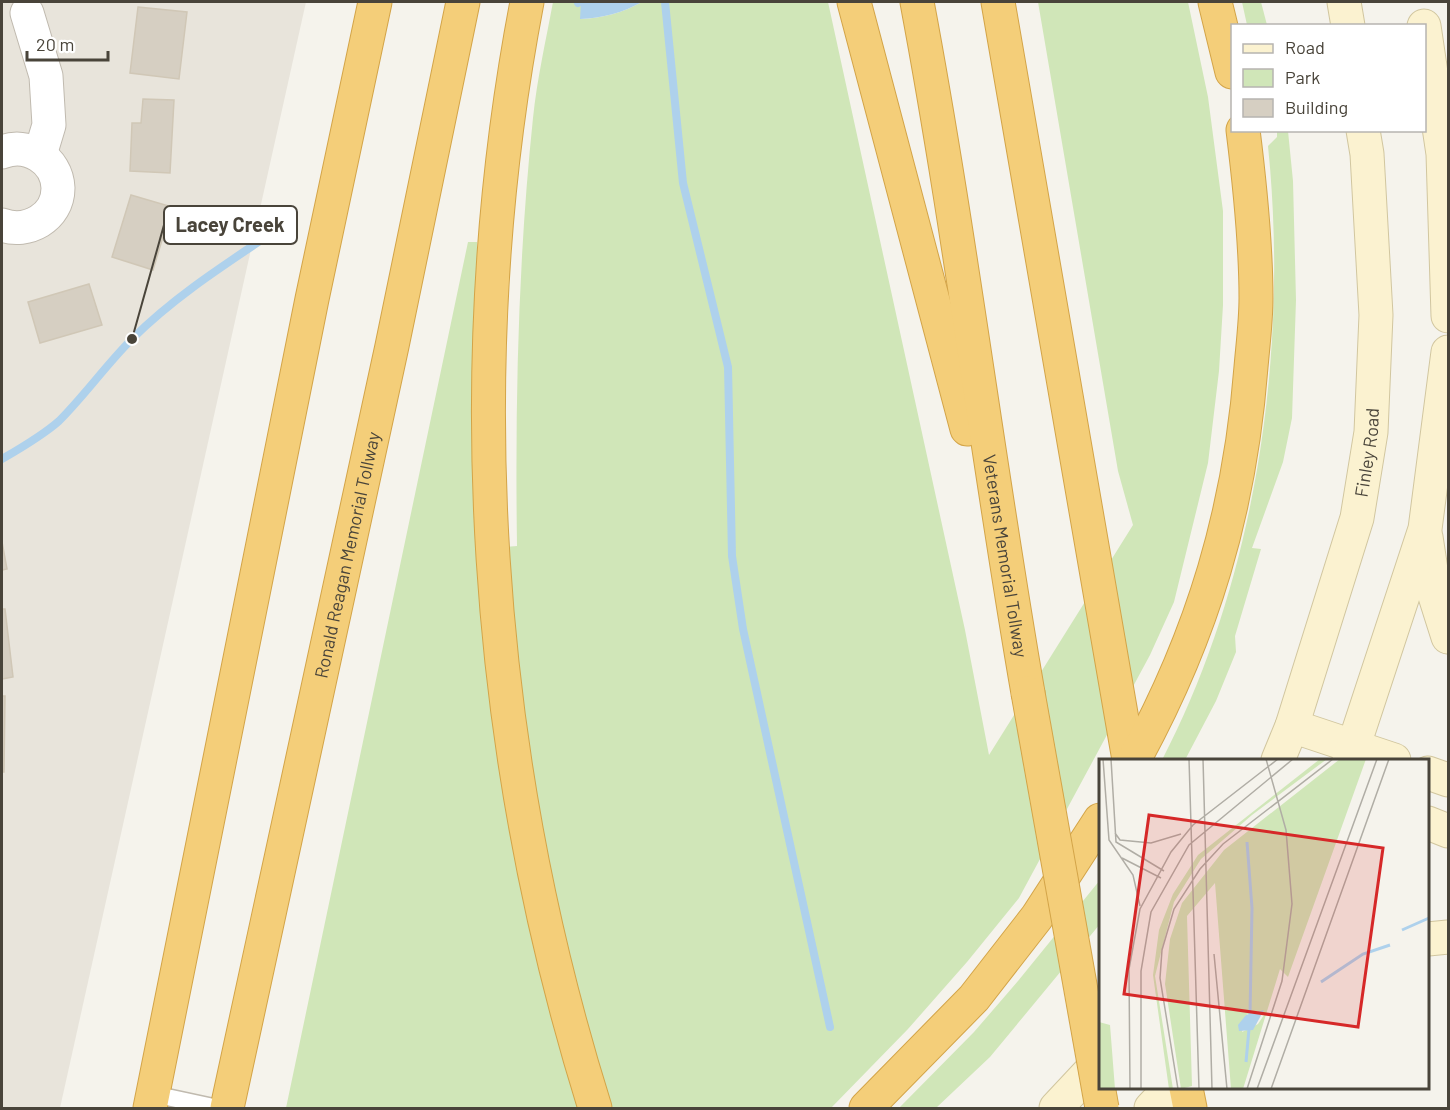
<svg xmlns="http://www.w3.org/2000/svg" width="1450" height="1110" viewBox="0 0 1450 1110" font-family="Barlow,sans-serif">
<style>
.residential{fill:#e8e4db}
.green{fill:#d0e6b8}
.water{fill:#aed1ec}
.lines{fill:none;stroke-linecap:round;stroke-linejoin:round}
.stream{stroke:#aed1ec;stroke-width:8}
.building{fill:#d6cfc2;stroke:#d0c7b6;stroke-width:1.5}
.lane-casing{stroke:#c0baaf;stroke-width:19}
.street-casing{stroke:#c0baaf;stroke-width:35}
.secondary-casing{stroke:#d1c69f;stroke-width:35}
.highway-casing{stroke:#d3a448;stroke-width:35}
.lane{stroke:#fff;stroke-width:16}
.street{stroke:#fff;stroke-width:33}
.secondary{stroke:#fbf2d0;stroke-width:33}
.highway{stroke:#f4ce79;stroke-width:33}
.highway-bridge-casing{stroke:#d3a448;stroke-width:35;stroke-linecap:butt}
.highway-bridge{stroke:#f4ce79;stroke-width:33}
.labels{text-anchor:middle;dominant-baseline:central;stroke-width:5;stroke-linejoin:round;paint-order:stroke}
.street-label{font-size:18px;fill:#49443a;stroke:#fff}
.inset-river{fill:none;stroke:#aed1ec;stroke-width:3}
.inset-road{fill:none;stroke:#b0ada5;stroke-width:1.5}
.view{fill:#d62828;fill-opacity:0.15;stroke:#d62828;stroke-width:3}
.inset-edge{fill:none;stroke:#49443a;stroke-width:3}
.leader{fill:none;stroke:#49443a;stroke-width:2}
.callout-dot{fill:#49443a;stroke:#fff;stroke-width:2}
.callout{fill:#fff;stroke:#49443a;stroke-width:2}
.callout-label{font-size:20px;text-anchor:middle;font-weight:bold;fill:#49443a}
</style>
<rect width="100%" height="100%" fill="#f5f3ec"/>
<!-- residential -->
<polygon class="residential" points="2,2 306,2 60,1108 2,1108"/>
<!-- green -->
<g class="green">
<path d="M 553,2 L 581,2 L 581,19 C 603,18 622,13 642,2 L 828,2 L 965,630 L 989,755 L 1133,525 L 1118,471 L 1038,2 L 1188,2 L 1208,97 L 1223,211 L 1223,305 L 1219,371 L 1208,463 L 1174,602 L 1150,655 L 1019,898 L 967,962 L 908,1029 L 831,1108 L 286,1108 L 468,242 L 477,242 L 477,549 L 517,546 C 515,403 518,261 533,118 C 537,79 546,40 553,2 Z"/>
<polygon points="1242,2 1261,2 1267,25 1247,25"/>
<path d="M 1277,131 L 1288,131 L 1293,181 L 1296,300 L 1292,418 L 1283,462 L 1252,548 L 1261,549 L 1235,636 L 1236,652 L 1216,701 L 1185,760 L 1162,760 C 1257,577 1289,350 1268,146 L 1277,137 Z"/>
<polygon points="1100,880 1100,924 990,1057 936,1108 899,1108 974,1032 1018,981"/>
</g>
<!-- water -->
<path class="water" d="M 581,2 L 642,2 C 622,13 603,18 580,19 Z"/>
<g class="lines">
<!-- stream -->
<g class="stream">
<polyline points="665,2 683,183 728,367 732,556 743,629 830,1027"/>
<polyline points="578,3 580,2"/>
<path d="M 2,459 C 21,448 42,436 59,421 C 85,395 106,365 132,339 C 170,301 215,271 260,241"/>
</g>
</g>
<!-- building -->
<g class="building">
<polygon points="138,7 187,12 179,79 130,73"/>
<polygon points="143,99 174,100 170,173 130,171 132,123 141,123"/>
<polygon points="131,195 172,207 153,270 112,257"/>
<polygon points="89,284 102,325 40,343 28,302"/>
<polygon points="2,542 7,569 2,570"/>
<polygon points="2,609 5,609 13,677 2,679"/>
<polygon points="2,696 5,696 4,772 2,772"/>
</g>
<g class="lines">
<!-- lane casing -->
<g class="lane-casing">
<polyline id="lane" points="153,1094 218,1108"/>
</g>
<!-- street casing -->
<g class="street-casing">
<g id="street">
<polyline points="27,13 46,76 49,125 40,155"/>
<path d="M 2,152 C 27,142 57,159 58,188 C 58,218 27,234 2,225"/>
</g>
</g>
<!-- secondary casing -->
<g class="secondary-casing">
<g id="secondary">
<polyline points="1344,2 1348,26"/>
<polyline points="1424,26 1443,154 1448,316"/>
<polyline points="1426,537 1435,596 1448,637"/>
<polyline points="1292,726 1394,760"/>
<path id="s1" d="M 1278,760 L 1292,726 L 1357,518 L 1371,432 L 1376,315 L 1367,154 L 1363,130"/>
<polyline points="1349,760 1425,529 1448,352"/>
<polyline points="1428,773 1448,780"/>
<polyline points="1428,823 1448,831"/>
<polyline points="1428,939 1448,937"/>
<polyline points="1056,1108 1100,1061"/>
<polyline points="1151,1108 1170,1088"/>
</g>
</g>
<!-- highway casing -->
<g class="highway-casing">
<g id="highway">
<path d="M 527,2 C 457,367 484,754 595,1108"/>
<polyline points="854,2 967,429"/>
<path id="s2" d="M 917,2 C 960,231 988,463 1028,693"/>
<polyline points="998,2 1129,760"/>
<polyline points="1215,2 1232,72"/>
<path d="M 1134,760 C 1203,634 1240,510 1251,367 C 1253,344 1256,321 1256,298 C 1256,242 1250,186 1243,130"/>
<polyline points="1186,1088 1190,1108"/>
<polyline points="150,1108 312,299 375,2"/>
<path id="s3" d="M 227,1108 L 392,346 L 463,2"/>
<polyline points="866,1108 974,998 1037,917 1100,820"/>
</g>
</g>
<!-- lane -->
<use href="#lane" class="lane"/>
<!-- street -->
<use href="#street" class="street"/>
<!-- secondary -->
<use href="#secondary" class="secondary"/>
<!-- highway -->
<use href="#highway" class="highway"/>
<!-- highway-bridge casing -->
<g class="highway-bridge-casing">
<polyline id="highway-bridge" points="1028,693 1102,1108"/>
</g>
<!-- highway-bridge -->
<use href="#highway-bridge" class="highway-bridge"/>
</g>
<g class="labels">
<!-- street labels -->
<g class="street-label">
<text stroke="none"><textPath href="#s1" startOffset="321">Finley Road</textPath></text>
<text stroke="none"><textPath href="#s3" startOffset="566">Ronald Reagan Memorial Tollway</textPath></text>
<text stroke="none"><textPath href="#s2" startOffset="561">Veterans Memorial Tollway</textPath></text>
</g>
</g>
<!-- overview -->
<g transform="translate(1099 759)">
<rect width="330" height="330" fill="#f5f3ec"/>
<path d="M 221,0 L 228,0 L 153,56 L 102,100 L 75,143 L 56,217 L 74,330 L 70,330 L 54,216 L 60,171 L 74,135 L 99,96 ZM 241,0 L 267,0 L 189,218 L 181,210 L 144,330 L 132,330 L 116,124 L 88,157 L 93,327 L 82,330 L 66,225 L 71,180 L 83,144 L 125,91 ZM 158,252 L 165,256 L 159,265 L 143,273 L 147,256 ZM 0,263 L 11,266 L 16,330 L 0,330 Z" fill="#d0e6b8" fill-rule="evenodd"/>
<path d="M 165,251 L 154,271 L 140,272 L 139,266 L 147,256 Z" fill="#aed1ec"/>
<path class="inset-river" d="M 148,83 L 153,149 L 151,256M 303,171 L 330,159M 222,223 L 264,195 L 291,186M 147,303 L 150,270"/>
<path class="inset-road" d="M 4,0 L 10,81 L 34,116 L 41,147M 12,0 L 17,83 L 65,112M 90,0 L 100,330M 104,0 L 113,330M 16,74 L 21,81 L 52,84 L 82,75M 23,99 L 62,119M 115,195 L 128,330M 31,330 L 30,210 L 41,150 L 72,93 L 94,66 L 179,0M 42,330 L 42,212 L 52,153 L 90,86 L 194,0M 79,330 L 61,219 L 63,191 L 75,150 L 101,110 L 124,85 L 234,0M 148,330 L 183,222 L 193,145 L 187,71 L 167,0M 158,330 L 278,0M 172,330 L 290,0"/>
<path class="view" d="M 50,56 L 284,89 L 259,268 L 25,235 Z"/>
<rect width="330" height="330" class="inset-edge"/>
</g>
<!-- callouts -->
<path class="leader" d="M132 339L164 225"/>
<circle class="callout-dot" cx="132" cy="339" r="6"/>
<rect class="callout" x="164" y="206" width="133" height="38" rx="6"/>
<g class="callout-label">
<text x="230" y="232">Lacey Creek</text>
</g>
<!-- border -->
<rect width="1450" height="1110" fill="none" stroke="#49443a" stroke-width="6"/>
<!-- legend -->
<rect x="1231" y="24" width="195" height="108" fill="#ffffff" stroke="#b6b4b0" stroke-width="1.5"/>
<rect x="1243" y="44" width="30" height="9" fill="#fbf2d0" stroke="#b6b4b0" stroke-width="1.5"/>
<text x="1285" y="54" font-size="18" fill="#49443a">Road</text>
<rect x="1243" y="69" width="30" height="18" fill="#d0e6b8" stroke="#b6b4b0" stroke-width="1.5"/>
<text x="1285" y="84" font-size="18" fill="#49443a">Park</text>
<rect x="1243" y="99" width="30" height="18" fill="#d6cfc2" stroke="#b6b4b0" stroke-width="1.5"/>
<text x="1285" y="114" font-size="18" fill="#49443a">Building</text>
<!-- scale -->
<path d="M27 51v9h81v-9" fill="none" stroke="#49443a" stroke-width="3"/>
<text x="36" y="51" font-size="18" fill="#49443a" stroke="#ffffff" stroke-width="4.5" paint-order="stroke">20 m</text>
</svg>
